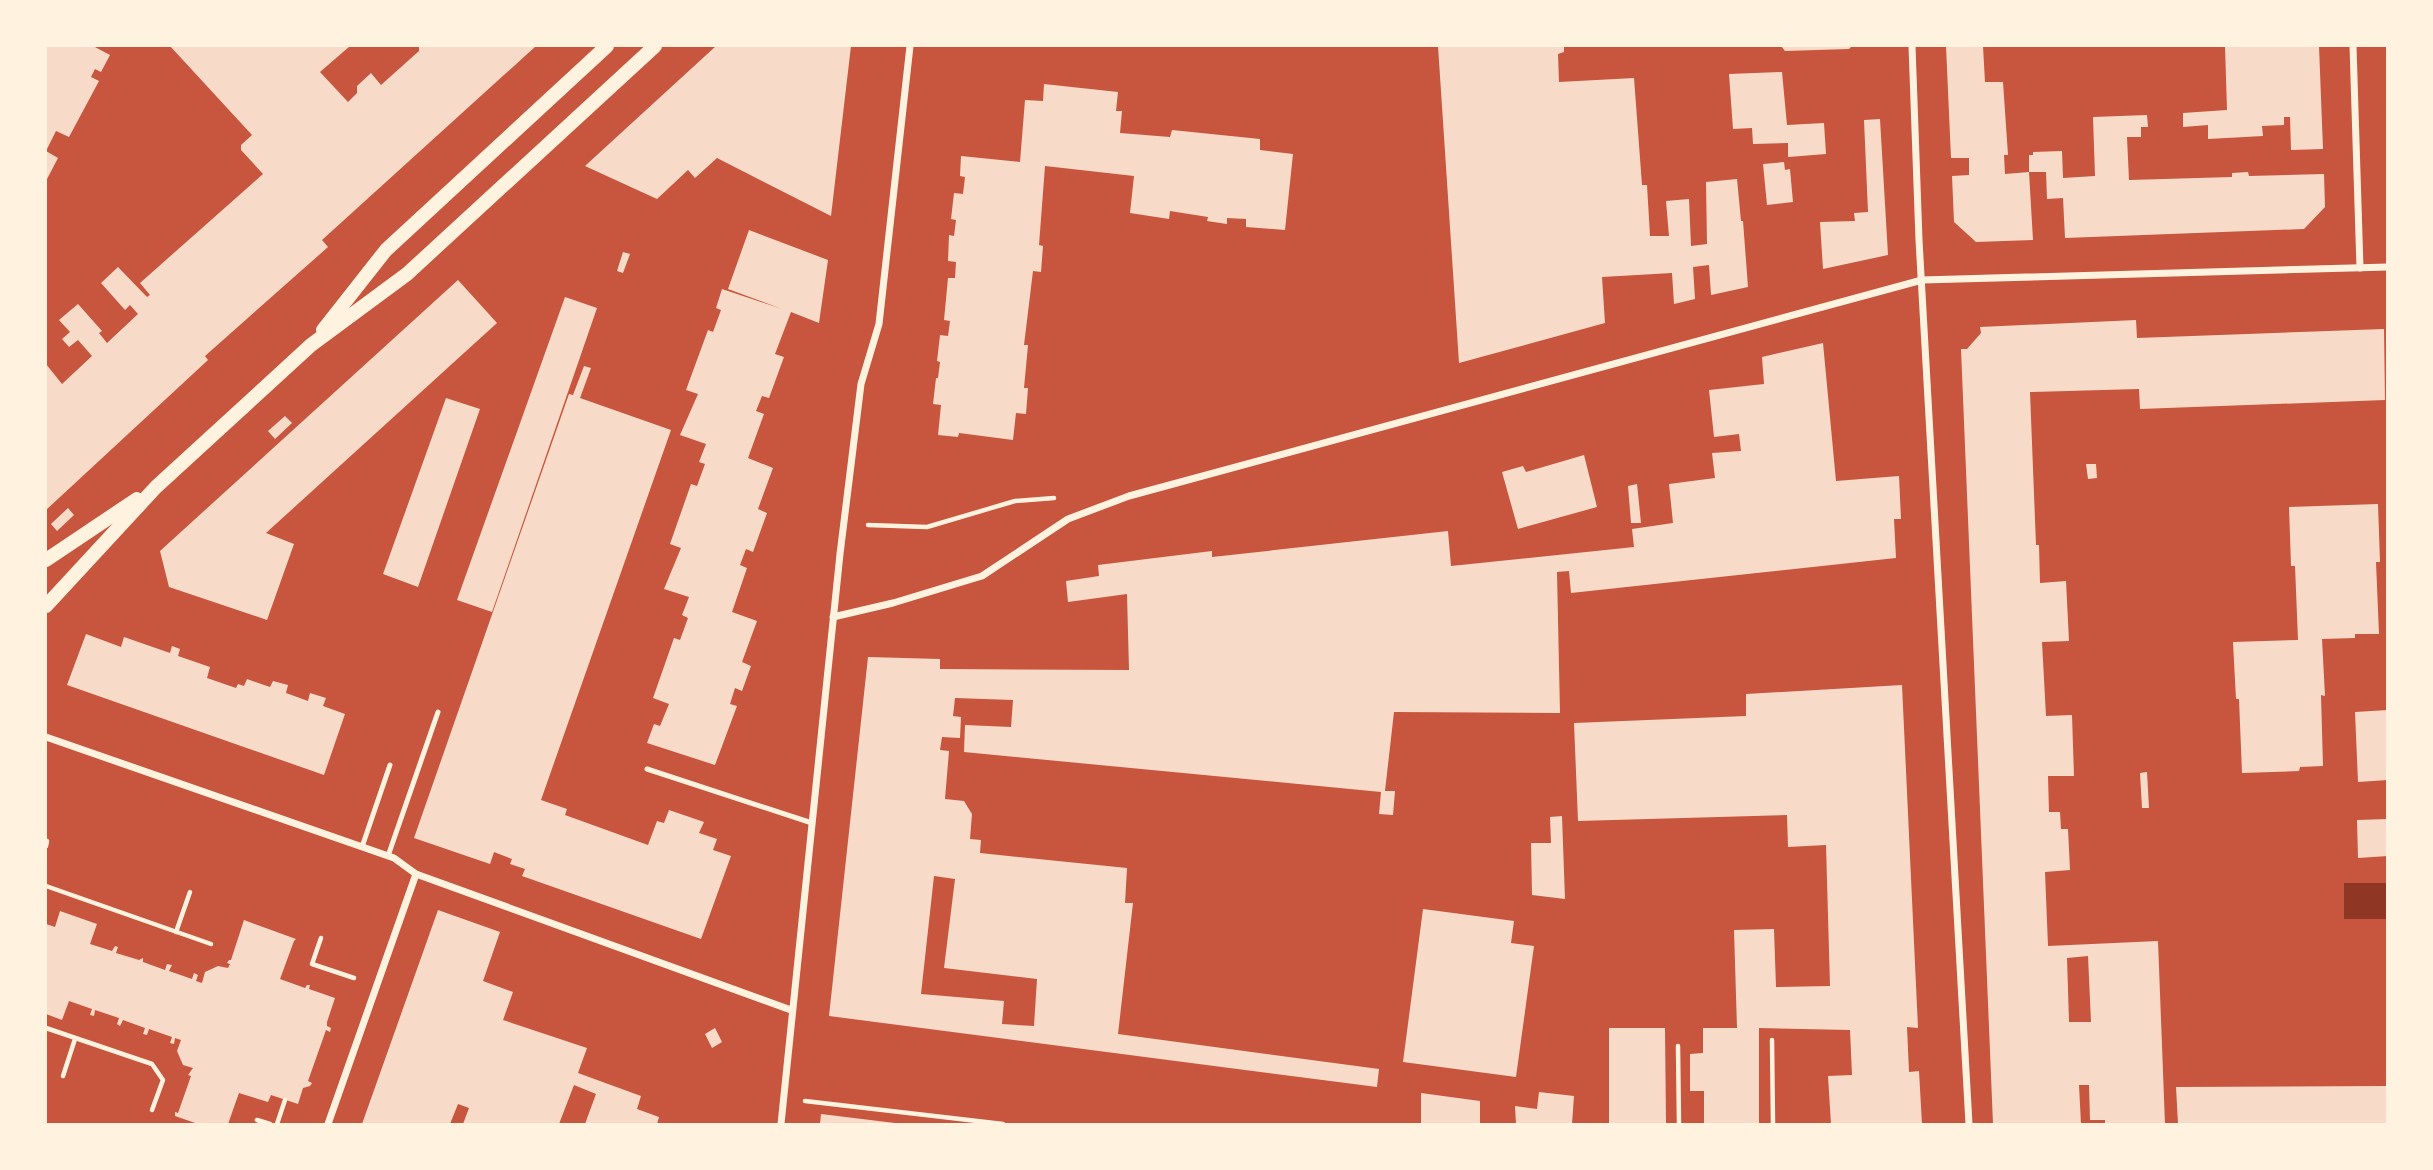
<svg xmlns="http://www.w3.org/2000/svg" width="2433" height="1170" viewBox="0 0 2433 1170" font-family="'Golos Text',sans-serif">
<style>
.water{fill:#8f3625}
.building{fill:#f7dbc8;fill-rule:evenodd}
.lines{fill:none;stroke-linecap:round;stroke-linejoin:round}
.path{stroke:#fff3e0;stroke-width:4.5}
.service{stroke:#fff3e0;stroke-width:5}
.minor{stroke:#fff3e0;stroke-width:7}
.secondary{stroke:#fff3e0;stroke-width:14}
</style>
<rect width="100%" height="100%" fill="#c8553d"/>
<!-- water -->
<rect class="water" x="2344" y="883" width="43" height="36"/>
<!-- building -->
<g class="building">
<polygon points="46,46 93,46 110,55 101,72 95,69 91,77 99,81 69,137 56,131 46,151 58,158 46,181"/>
<polygon points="170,46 350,46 320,72 348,102 357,93 357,86 371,73 381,85 419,51 419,46 536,46 322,240 328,247 205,356 208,360 46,510 46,364 62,384 92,356 78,340 69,347 62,339 70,332 59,320 78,304 102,331 99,333 107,343 138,314 130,305 125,310 101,283 118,267 147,297 150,295 140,283 263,174 241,150 241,145 252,135"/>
<polygon points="716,46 851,46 831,216 717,158 695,178 688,170 657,199 585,166"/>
<polygon points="1438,46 1564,46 1564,52 1558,54 1559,82 1634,78 1642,185 1647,185 1650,236 1669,236 1666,201 1689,199 1691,246 1707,244 1706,182 1737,179 1741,221 1743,221 1748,287 1711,295 1709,265 1693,267 1695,299 1674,304 1672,273 1602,277 1605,323 1459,363"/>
<polygon points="1781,46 1852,46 1849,49 1785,51"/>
<polygon points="1946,46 1983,46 1985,82 2003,82 2008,155 2004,155 2005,174 2029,172 2033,240 1976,242 1954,222 1952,176 1969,175 1969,158 1951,158"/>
<polygon points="2225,46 2319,46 2323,149 2291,150 2290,117 2284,117 2284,125 2262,126 2263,136 2208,139 2208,125 2183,127 2183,113 2227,110"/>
<polygon points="1782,72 1787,125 1824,123 1826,154 1788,157 1788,143 1753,144 1752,128 1733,129 1729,74"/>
<polygon points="1044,84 1118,92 1116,111 1122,111 1120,133 1170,137 1172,130 1260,139 1260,150 1293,154 1285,230 1246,227 1246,219 1227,218 1227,224 1207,221 1208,217 1170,211 1169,219 1130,213 1134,176 1045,166 1039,245 1043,246 1041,272 1033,271 1024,345 1028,345 1024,388 1028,388 1026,414 1016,413 1013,440 959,433 958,437 938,435 941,405 933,404 936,378 938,378 940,362 937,361 940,335 948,336 950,321 944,320 948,278 955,278 956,262 948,261 949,235 954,236 956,220 951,219 954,193 963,194 965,177 960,176 961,156 1020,162 1025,100 1043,101"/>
<polygon points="2147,115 2148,127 2141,127 2141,137 2127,137 2129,180 2232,177 2232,173 2248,172 2249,176 2324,174 2325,207 2304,229 2065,238 2063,198 2047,199 2046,172 2029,172 2029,155 2033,155 2033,152 2062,151 2063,178 2095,176 2093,117"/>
<polygon points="1880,119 1888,255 1823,269 1820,222 1855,221 1854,213 1868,212 1864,120"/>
<polygon points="1784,162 1785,170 1790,169 1793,202 1767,205 1763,164"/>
<polygon points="749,230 828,260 819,323 791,312 775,354 784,357 769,398 762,396 756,411 764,414 748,458 773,468 758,509 767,513 753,552 746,549 740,565 747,568 732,612 757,621 742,662 751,666 742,691 735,688 730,704 737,706 715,765 647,743 654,724 660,726 669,704 653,698 674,638 680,640 688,618 682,615 689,597 664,589 681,548 670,544 691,484 697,486 705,464 699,462 706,444 680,435 698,394 686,390 708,330 713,332 721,310 716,308 722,289 782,309 728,289"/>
<polygon points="623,252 630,254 623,273 617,271"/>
<polygon points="458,280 497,323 266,533 294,544 267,620 169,587 160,551"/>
<polygon points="565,297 597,308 492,612 457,600"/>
<path d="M 2136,320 L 2137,338 L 2384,329 L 2385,400 L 2140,409 L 2139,389 L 2030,392 L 2036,545 L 2039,545 L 2040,583 L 2066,581 L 2069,641 L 2042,642 L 2046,716 L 2072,715 L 2074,776 L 2048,776 L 2049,812 L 2060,812 L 2061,829 L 2068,829 L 2070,870 L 2045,872 L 2048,946 L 2158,941 L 2165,1124 L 2105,1124 L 2105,1120 L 2090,1120 L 2089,1085 L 2079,1085 L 2081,1124 L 1993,1124 L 1961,349 L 1967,349 L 1981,333 L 1980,327 ZM 2088,956 L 2091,1022 L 2069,1022 L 2067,958 Z"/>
<path d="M 1823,343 L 1836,481 L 1899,476 L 1901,519 L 1894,519 L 1896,558 L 1571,593 L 1569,571 L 1557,572 L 1560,713 L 1394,712 L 1385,791 L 1395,791 L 1393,815 L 1379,814 L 1381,792 L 964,752 L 965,725 L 1011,727 L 1013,700 L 955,698 L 953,716 L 961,717 L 960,738 L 942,737 L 940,750 L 949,751 L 945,799 L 964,801 L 972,814 L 970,839 L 981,840 L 980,853 L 1127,868 L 1125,903 L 1133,903 L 1118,1034 L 1379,1069 L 1377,1087 L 829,1016 L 868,657 L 940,659 L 940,669 L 1129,670 L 1127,594 L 1068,602 L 1066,581 L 1099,576 L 1098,565 L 1212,551 L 1212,557 L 1448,531 L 1451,566 L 1634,547 L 1632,529 L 1673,523 L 1669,484 L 1715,478 L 1712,453 L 1741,451 L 1739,434 L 1714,437 L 1709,390 L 1764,384 L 1762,357 ZM 934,876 L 955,879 L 944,968 L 1037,979 L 1034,1026 L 1002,1024 L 1004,1001 L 921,994 Z"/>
<polygon points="584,366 591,368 580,398 671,430 541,800 567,809 565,815 648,845 657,821 664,823 669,810 704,822 699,833 717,839 713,850 731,856 701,939 522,876 525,869 510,864 512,859 494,852 490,864 414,838 569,394 573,395"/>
<polygon points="446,398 480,409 418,587 383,574"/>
<polygon points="285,416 292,423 275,439 268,431"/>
<polygon points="1584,455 1597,507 1518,529 1502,472 1523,466 1526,472"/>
<polygon points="2086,464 2096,464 2097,478 2088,479"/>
<polygon points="1637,484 1641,523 1631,523 1628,486"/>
<polygon points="2378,504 2380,562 2376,562 2379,634 2355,634 2355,638 2322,639 2325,696 2321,695 2323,766 2300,767 2299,771 2242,773 2239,699 2236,699 2233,642 2298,640 2295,566 2291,566 2289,507"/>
<polygon points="68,508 74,515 57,531 51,524"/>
<polygon points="86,634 121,647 124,637 170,653 172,646 180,649 178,656 210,667 207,678 236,688 238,684 244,686 247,679 270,687 273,681 288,685 286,693 308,701 310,693 326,698 323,706 345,714 324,775 67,685"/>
<polygon points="1902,685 1918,1028 1907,1027 1909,1072 1919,1071 1922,1124 1831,1124 1828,1076 1852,1075 1850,1030 1759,1028 1759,1124 1704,1124 1704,1091 1690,1091 1690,1054 1703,1053 1703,1028 1737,1028 1734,930 1774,929 1776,987 1830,986 1826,845 1788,847 1787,815 1578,821 1574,723 1746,716 1746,694"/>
<polygon points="2388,710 2388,780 2358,782 2355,712"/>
<polygon points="2147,772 2149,808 2142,808 2140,773"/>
<polygon points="1562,816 1565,899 1532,895 1531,843 1551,843 1550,817"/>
<polygon points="2388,819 2388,856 2358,858 2357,820"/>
<polygon points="1423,909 1514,921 1511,943 1534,946 1516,1077 1403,1062"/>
<polygon points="438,910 500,932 483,981 513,992 503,1020 587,1048 578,1073 641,1096 637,1109 659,1117 657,1124 585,1124 596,1094 574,1085 559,1124 463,1124 469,1108 458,1104 450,1124 362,1124"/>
<polygon points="60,911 97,924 90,944 112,951 115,946 118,947 116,953 139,960 143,958 143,962 165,970 167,964 172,965 169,971 192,979 194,973 198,975 196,981 202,983 205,972 218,966 228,968 230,964 227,963 229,960 231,960 244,920 296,939 294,941 280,979 305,988 307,985 310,985 309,989 335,998 327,1022 327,1026 331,1028 330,1032 326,1030 308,1081 312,1083 310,1086 303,1088 298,1104 271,1095 268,1102 239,1093 228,1124 198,1124 175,1116 175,1112 178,1113 191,1076 188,1075 193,1068 183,1065 177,1051 181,1040 175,1038 174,1044 170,1043 172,1037 149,1029 147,1035 143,1034 145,1028 123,1020 120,1026 117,1024 119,1018 95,1010 94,1016 90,1015 92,1009 69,1001 62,1020 46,1014 46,924 55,927"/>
<polygon points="715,1028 722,1042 712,1048 705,1034"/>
<polygon points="1609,1028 1665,1028 1666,1124 1609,1124"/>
<polygon points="2388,1086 2388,1124 2178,1124 2176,1087"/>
<polygon points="1539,1092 1574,1096 1572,1124 1516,1124 1515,1106 1537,1109"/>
<polygon points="1421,1093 1480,1101 1480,1124 1421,1124"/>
<polygon points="821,1114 895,1123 895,1124 820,1124"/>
</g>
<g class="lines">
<!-- path -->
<g class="path">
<polyline points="868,525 927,527 1015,501 1054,498"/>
<polyline points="46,846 47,841"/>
<polyline points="46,886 211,944"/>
<polyline points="176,932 190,892"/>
<polyline points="321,938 312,964 354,978"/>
<polyline points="46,1028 152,1064 163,1080 152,1110"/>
<polyline points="1772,1040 1773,1124"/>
<polyline points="1678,1046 1679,1124"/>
<polyline points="63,1076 75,1039"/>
<polyline points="805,1101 1003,1124"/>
<polyline points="257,1120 270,1124"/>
<polyline points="277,1124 285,1100"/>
</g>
<!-- service -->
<g class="service">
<polyline points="647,769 812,823"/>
<polyline points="362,847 390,765"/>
<polyline points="388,856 438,712"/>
</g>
<!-- minor -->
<g class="minor">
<polyline points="1912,46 1919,240 1969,1124"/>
<polyline points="2353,46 2360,268"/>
<polyline points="833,617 893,603 982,576 1068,519 1129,496 1922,280 2388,267"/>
<polyline points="46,737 394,858 416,874 791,1010"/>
<polyline points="328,1124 416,874"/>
<polyline points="781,1124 840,554 861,384 879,324 910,46"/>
</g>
<!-- secondary -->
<g class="secondary">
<polyline points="323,330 386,250 607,46"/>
<polyline points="46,560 137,499"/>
<polyline points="46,606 156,487 311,345 407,274 655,46"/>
</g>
</g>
<!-- border -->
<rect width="2433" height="1170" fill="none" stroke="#fff3e0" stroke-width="94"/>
</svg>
